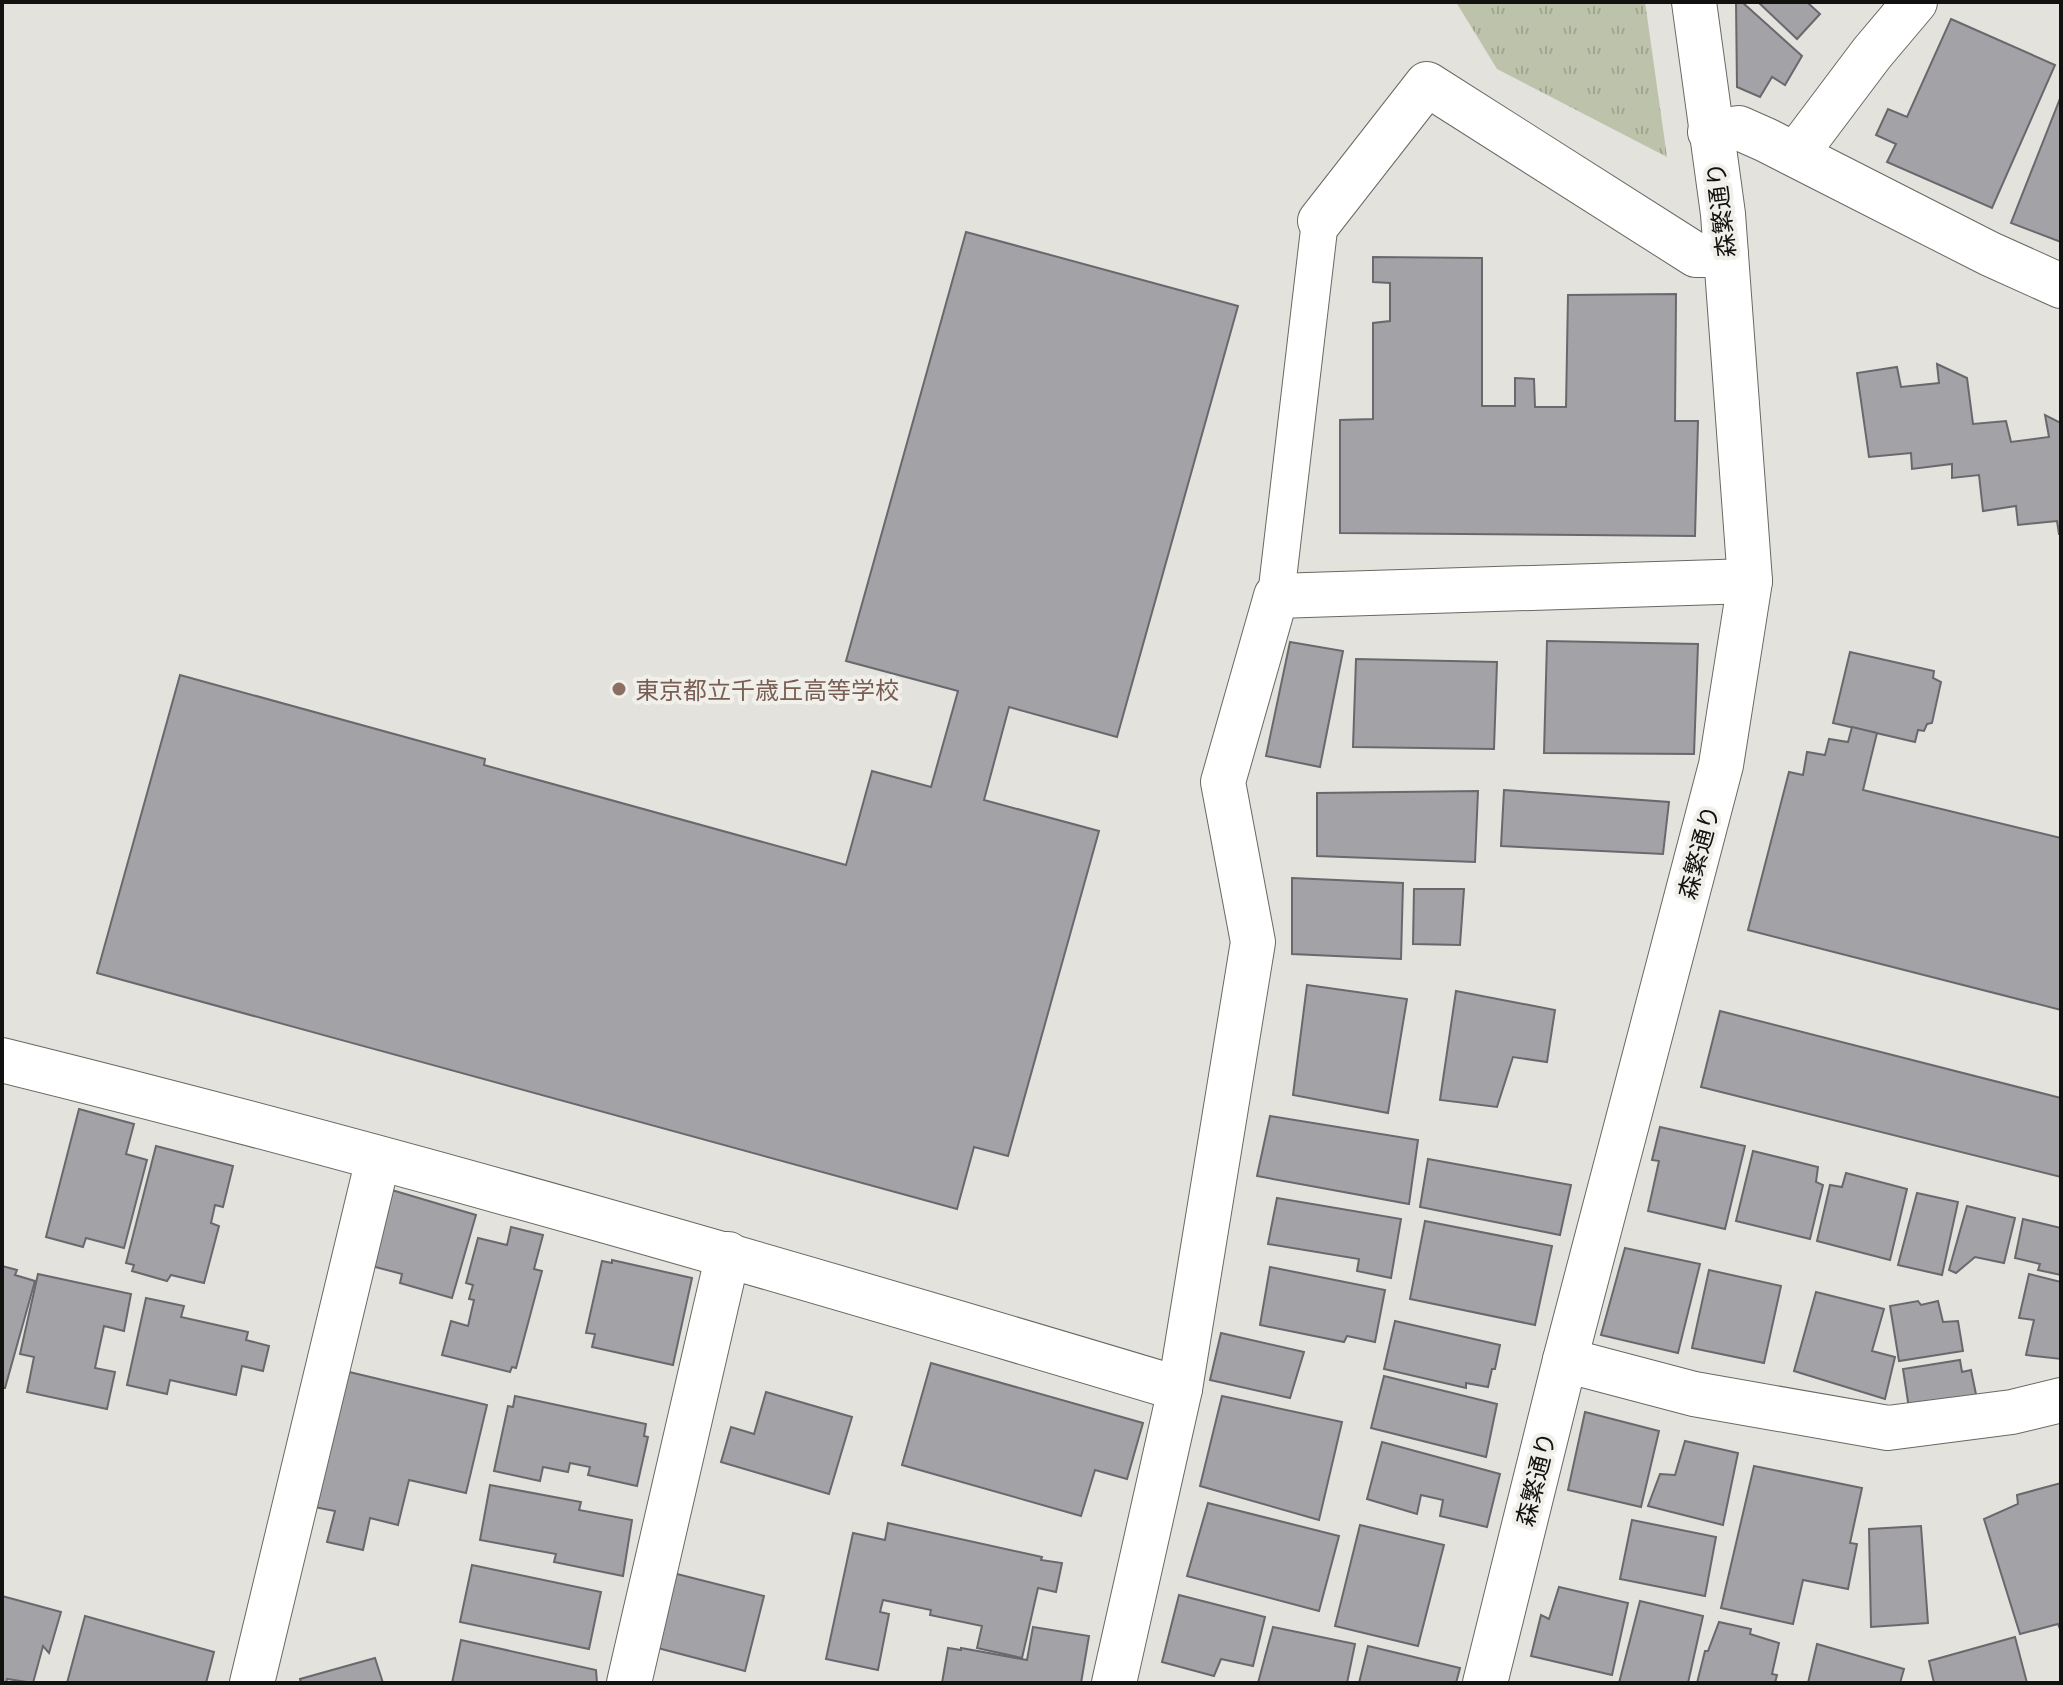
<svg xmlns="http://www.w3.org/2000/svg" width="2063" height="1685" viewBox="0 0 2063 1685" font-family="Barlow,'Noto Sans JP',sans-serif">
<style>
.park{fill:url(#park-tufts)}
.building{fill:#a3a2a7;stroke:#69686c;stroke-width:2}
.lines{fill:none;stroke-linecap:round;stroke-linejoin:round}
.lane-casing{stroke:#696863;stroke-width:38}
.street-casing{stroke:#696863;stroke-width:46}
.lane{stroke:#fff;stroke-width:36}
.street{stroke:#fff;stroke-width:44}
.education-dot{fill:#8d6e63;stroke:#f0efea;stroke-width:3}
.labels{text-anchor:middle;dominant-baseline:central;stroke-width:8;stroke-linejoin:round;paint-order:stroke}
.street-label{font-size:24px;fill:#121110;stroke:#f0efea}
.education-label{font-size:24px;fill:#785e54;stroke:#f0efea;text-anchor:start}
</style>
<defs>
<pattern id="park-tufts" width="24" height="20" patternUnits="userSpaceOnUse" patternTransform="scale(2)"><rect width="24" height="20" fill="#bdc2aa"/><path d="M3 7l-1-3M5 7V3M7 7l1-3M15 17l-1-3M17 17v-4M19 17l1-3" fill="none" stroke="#a1a691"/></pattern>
</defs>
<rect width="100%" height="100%" fill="#e3e2dd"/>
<!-- park -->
<polygon class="park" points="1456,2 1645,2 1667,157 1497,69"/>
<!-- building -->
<g class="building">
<polygon points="1736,2 1742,2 1802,56 1785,85 1772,77 1760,97 1737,87"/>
<polygon points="1758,2 1807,2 1820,14 1797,39"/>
<polygon points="1951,19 2055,65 1992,208 1887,162 1896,144 1876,135 1888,109 1907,117"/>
<polygon points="2061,96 2061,242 2011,223"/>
<polygon points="966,232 1238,306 1117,737 1009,707 984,800 1099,831 1008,1156 974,1147 957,1209 97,973 180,675 485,759 484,765 846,865 872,771 931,787 958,691 846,661"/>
<polygon points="1373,257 1482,258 1482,406 1515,406 1515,378 1534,379 1535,407 1566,407 1568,295 1676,294 1675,421 1698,421 1695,536 1340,533 1340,420 1373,419 1373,323 1390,321 1390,283 1373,282"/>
<polygon points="1937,364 1967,378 1973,424 2006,421 2011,442 2049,437 2045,415 2061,423 2061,534 2059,534 2057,521 2018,525 2016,506 1983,511 1979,475 1952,478 1952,464 1912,469 1911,453 1869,457 1857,373 1897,367 1901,387 1939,383"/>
<polygon points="1547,641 1698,644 1694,754 1544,753"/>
<polygon points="1290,642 1343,651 1320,767 1266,756"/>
<polygon points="1850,652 1934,671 1933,678 1941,682 1932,723 1927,724 1924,731 1918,730 1915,742 1833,723"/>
<polygon points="1356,659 1497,662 1494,749 1353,747"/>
<polygon points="1852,727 1877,733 1863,790 2061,838 2061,1010 1748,930 1789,772 1803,775 1807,752 1825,755 1829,739 1848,742"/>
<polygon points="1504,790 1669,802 1663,854 1501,846"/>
<polygon points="1478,791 1475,862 1317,856 1317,793"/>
<polygon points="1292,878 1403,883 1401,959 1292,954"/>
<polygon points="1414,889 1464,889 1460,945 1413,944"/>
<polygon points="1307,985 1407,999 1388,1113 1293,1095"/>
<polygon points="1456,991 1555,1010 1547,1062 1513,1057 1497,1107 1440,1100"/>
<polygon points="1720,1011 2061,1098 2061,1177 1701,1087"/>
<polygon points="79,1109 134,1124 126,1154 147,1160 124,1248 86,1238 83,1247 46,1237"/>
<polygon points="1270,1116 1418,1140 1409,1204 1257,1176"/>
<polygon points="1660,1127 1745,1146 1725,1229 1648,1211 1659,1161 1652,1160"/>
<polygon points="156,1146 233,1166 223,1207 215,1205 211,1223 219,1226 204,1283 171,1275 167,1281 132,1271 134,1265 126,1263"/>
<polygon points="1753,1151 1818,1167 1816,1182 1823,1185 1810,1239 1736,1221"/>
<polygon points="1428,1159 1571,1185 1560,1235 1420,1207"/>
<polygon points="1846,1173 1907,1189 1890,1260 1817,1241 1830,1185 1842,1187"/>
<polygon points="385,1188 476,1215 452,1298 400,1283 402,1274 364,1264"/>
<polygon points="1917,1193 1958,1202 1942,1275 1898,1265"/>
<polygon points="1277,1198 1401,1219 1391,1278 1357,1271 1359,1259 1268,1244"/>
<polygon points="1967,1206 2015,1218 2004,1263 1975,1257 1956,1273 1949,1270"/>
<polygon points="2023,1219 2061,1228 2061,1275 2038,1270 2040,1264 2015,1258"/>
<polygon points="1425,1221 1552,1246 1535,1325 1410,1299"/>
<polygon points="511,1227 543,1235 534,1269 542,1271 516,1368 512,1367 510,1372 442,1355 451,1321 468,1326 474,1300 469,1299 473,1285 466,1283 478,1238 507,1245"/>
<polygon points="1625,1248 1700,1264 1678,1353 1601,1335"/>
<polygon points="612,1260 692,1278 673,1365 592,1347 595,1334 586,1333 602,1261 612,1263"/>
<polygon points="2,1266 17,1270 15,1275 35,1281 5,1388 3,1388 2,1391"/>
<polygon points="1270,1267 1385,1290 1375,1342 1347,1336 1344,1342 1260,1325"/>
<polygon points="1709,1270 1781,1286 1764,1363 1692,1348"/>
<polygon points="38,1274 131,1294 124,1331 104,1326 95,1368 115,1372 107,1409 27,1392 34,1357 20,1354"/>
<polygon points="2029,1274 2061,1282 2061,1359 2026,1355 2034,1320 2019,1318"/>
<polygon points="1816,1292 1884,1309 1872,1351 1895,1357 1885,1399 1794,1371"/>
<polygon points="146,1298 184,1306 181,1317 248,1332 246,1340 269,1346 263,1371 242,1366 236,1395 170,1380 167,1394 127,1385"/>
<polygon points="1918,1301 1921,1305 1938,1301 1943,1322 1958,1321 1963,1351 1899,1361 1890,1306"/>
<polygon points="1395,1321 1500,1345 1495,1369 1492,1369 1488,1387 1466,1383 1466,1388 1384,1369"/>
<polygon points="1221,1333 1304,1352 1290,1398 1210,1380"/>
<polygon points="1960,1360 1962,1372 1971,1370 1978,1404 1910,1415 1903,1369"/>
<polygon points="931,1363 1143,1423 1127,1479 1095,1470 1081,1516 902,1465"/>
<polygon points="341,1370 487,1405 466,1493 409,1480 398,1525 370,1518 363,1550 327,1542 335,1511 309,1506"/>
<polygon points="1384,1376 1497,1404 1486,1457 1371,1428"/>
<polygon points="766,1392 852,1417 829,1494 721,1462 731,1427 754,1434"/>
<polygon points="515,1396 646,1424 644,1436 648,1437 637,1486 588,1475 590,1467 570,1463 568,1472 543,1467 540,1481 494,1471 508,1406 513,1407"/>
<polygon points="1222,1396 1342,1422 1319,1520 1200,1486"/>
<polygon points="1585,1412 1659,1431 1641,1507 1568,1490"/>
<polygon points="1685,1441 1738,1453 1723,1525 1648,1506 1660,1474 1675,1475"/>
<polygon points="1382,1442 1500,1474 1487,1527 1440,1516 1443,1500 1421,1495 1417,1514 1367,1499"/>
<polygon points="1754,1466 1862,1488 1850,1543 1857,1544 1848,1589 1803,1580 1793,1624 1721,1608"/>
<polygon points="2061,1483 2061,1631 2058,1624 2020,1634 1984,1519 2018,1504 2017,1495"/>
<polygon points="490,1485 581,1502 579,1510 632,1520 623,1576 554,1562 556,1554 480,1540"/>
<polygon points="1208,1503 1339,1536 1319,1611 1187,1576"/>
<polygon points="1632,1520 1716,1537 1705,1596 1620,1579"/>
<polygon points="888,1523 1042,1557 1041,1560 1062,1563 1056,1592 1038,1588 1022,1658 977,1648 982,1626 930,1615 931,1610 883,1600 880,1612 889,1614 878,1670 826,1659 853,1533 885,1540"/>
<polygon points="1360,1525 1444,1545 1418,1646 1335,1626"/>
<polygon points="1921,1526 1928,1623 1871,1627 1869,1529"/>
<polygon points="472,1565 601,1592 589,1649 460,1622"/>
<polygon points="673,1573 764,1596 745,1671 654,1647"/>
<polygon points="1559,1587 1628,1603 1612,1675 1531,1656 1541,1615 1549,1619"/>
<polygon points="1179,1595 1265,1617 1253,1666 1221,1659 1214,1676 1162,1662"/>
<polygon points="2,1596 61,1612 49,1653 43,1646 33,1683 7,1679 6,1683 2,1683"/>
<polygon points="1640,1601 1703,1616 1688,1683 1619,1683"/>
<polygon points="85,1616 214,1652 206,1683 67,1683"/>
<polygon points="1719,1622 1751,1629 1750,1634 1779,1643 1772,1674 1777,1675 1775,1683 1697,1683 1705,1651 1708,1651"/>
<polygon points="1033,1627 1089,1636 1081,1683 942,1683 948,1648 961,1650 961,1648 1027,1660"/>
<polygon points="1273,1627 1355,1644 1347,1683 1258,1683"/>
<polygon points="2015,1637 2027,1683 1934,1683 1929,1661"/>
<polygon points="461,1640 596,1670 597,1683 452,1683"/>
<polygon points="1817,1644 1904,1669 1900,1683 1808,1683"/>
<polygon points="1368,1646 1460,1668 1456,1683 1359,1683"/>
<polygon points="375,1658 383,1683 301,1683 300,1679"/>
</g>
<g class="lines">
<!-- lane casing -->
<g class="lane-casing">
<polyline id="lane" points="1276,596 1320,221"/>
</g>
<!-- street casing -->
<g class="street-casing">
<g id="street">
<polyline points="1710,132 1739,128 1766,140 1990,254 2061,286"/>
<polyline points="1796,154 1872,53 1915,2"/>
<polyline points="1320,221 1427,84 1696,255 1726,255"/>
<path d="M 2,1060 C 398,1158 790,1272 1180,1389"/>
<polyline points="1565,1360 1694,1394 1888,1428 2012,1412 2061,1400"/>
<polyline points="252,1683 378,1159"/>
<polyline points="629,1683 728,1254"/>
<polyline points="1114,1683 1180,1389 1253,942 1223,782 1276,596 1750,581"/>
<polyline points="1485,1683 1565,1360 1721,765 1750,581 1723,214 1694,2"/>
</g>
</g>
<!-- lane -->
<use href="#lane" class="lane"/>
<!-- street -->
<use href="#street" class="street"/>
</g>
<!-- markers -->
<circle class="education-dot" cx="619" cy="689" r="8"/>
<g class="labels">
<!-- street labels -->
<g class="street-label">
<text transform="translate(1720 210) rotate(-97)">森繁通り</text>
<text transform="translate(1698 852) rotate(-75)">森繁通り</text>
<text transform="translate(1535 1479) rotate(-76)">森繁通り</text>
</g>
<!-- education labels -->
<g class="education-label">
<text x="635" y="689">東京都立千歳丘高等学校</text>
</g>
</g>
<!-- border -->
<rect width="2063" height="1685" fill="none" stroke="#121110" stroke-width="8"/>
</svg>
